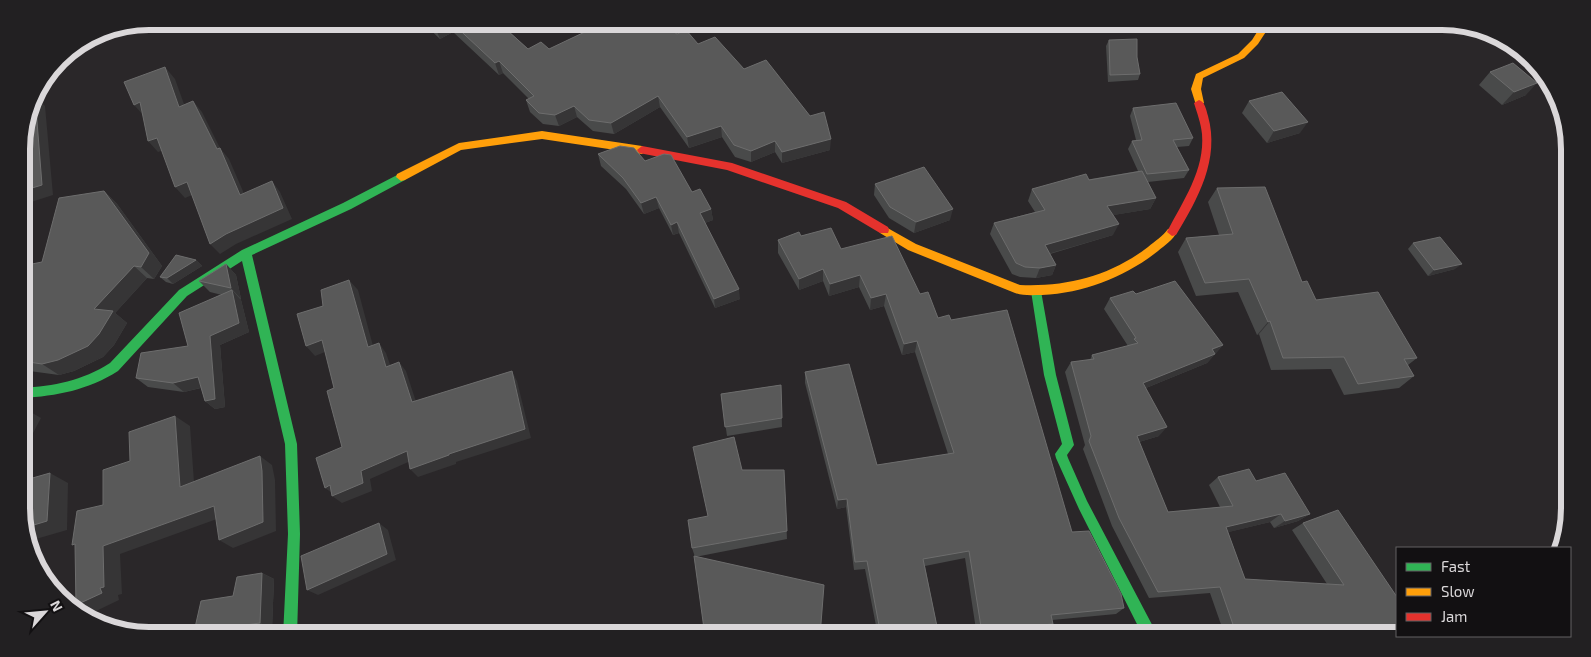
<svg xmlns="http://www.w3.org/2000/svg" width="1591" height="657" viewBox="0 0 1591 657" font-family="'Exo 2',sans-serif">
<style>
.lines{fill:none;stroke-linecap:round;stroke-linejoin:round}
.fast{fill:#30b455;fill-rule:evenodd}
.slow{fill:#ff9f0a;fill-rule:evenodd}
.jam{fill:#e5322d;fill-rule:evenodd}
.wall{fill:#494a4a}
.shaded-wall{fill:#363536}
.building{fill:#595959;stroke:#6d6d6d}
.rim{fill:none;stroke:#dad7d9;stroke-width:6}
</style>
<rect width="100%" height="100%" fill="#2a2729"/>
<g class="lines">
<!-- fast -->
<g class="fast">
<path d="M 401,173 L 406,177 L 405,180 L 351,209 L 252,255 L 297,444 L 300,534 L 297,636 L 283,636 L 288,534 L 285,444 L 242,261 L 187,296 L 118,371 C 88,390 57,396 22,398 L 22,388 C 54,386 82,381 110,363 L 179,290 L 242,250 L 343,203 Z"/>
<polygon points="1036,286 1040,288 1041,291 1056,375 1074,445 1067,455 1068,458 1087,501 1158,636 1143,636 1079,509 1056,458 1055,454 1062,444 1044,375 1031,291 1032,288"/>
</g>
<!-- slow -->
<g class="slow">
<polygon points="1264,21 1273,21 1258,44 1244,58 1203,78 1201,89 1204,103 1199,106 1196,105 1191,89 1196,74 1238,54 1252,40"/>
<polygon points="542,131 642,146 647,150 642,154 542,139 461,150 405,180 401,181 396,177 397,174 459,143"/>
<path d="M 884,226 L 916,244 L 1020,285 C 1067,287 1110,276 1148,247 C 1155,241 1163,236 1168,229 L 1172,228 L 1177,232 C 1173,240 1165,245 1158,251 C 1125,277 1085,293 1042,295 C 1033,295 1023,296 1015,293 L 908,250 L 880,233 L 879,230 L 880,227 Z"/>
</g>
<!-- jam -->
<g class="jam">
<path d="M 1199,100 C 1205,102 1206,109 1208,116 C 1220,159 1198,199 1176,235 L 1172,236 L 1167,232 C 1183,201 1205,170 1202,134 C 1201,123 1197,113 1194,103 Z"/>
<polygon points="642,146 732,163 846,202 888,227 889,230 888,233 880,233 838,208 727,170 639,153 637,150"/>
</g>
</g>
<!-- wall -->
<g class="wall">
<polygon points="421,21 497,21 528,49 549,49 677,34 698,44 744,69 830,150 782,163 775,152 751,162 735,157 722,137 689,148 660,107 614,134 593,131 577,117 559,126 543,124 530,112 526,100 529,99 503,73 499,75 453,32 440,39"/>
<polygon points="1109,40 1140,74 1138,80 1108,82 1106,46"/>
<polygon points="1490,72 1526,95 1502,105 1479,85"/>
<polygon points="1249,101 1300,133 1267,143 1242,113"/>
<polygon points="1133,108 1193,138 1189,146 1177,147 1189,170 1184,178 1148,182 1156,198 1150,209 1113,215 1113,235 1050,254 1056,265 1052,275 1036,278 1020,277 1012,274 990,234 994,223 1035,212 1028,201 1032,189 1138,171 1128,149 1132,141 1136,140 1130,116"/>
<polygon points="598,154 645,161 692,192 711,209 713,220 705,223 740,299 715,308 679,233 673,235 659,208 644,214 626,189 601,166"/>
<polygon points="875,184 950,220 914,233 889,218 874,195"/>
<polygon points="1217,188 1302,282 1316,300 1417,358 1408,365 1414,376 1399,388 1344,395 1331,369 1271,370 1259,334 1257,335 1238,292 1196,296 1178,252 1186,238 1219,235 1208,202"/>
<polygon points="104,191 117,204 162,266 154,279 147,278 115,313 127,323 114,345 103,357 74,371 59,375 22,370 22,287 42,262"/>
<polygon points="801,236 841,249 920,294 938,318 951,320 1072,532 1124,608 1116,614 1052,620 1053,624 1047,630 1042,630 1044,636 977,636 965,558 925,566 939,636 878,636 865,569 854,570 846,507 837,509 805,383 805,372 877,465 948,454 915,352 902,355 884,306 870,310 859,287 829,296 823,281 799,290 778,253 778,240"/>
<polygon points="1413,243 1455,269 1428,276 1408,249"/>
<polygon points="196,260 202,266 173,284 166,282 160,277"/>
<polygon points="226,264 236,275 241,299 240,299 241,300 249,332 220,345 225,407 215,409 205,401 201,388 184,392 148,387 136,378 188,346 222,295 210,292 199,281"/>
<polygon points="1136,294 1223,345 1207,363 1146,388 1159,436 1139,442 1168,512 1220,507 1209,485 1218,477 1256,481 1310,514 1298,521 1274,528 1270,522 1228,532 1245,579 1327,584 1292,530 1303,523 1397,636 1225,636 1210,593 1149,598 1112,526 1083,449 1085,445 1065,372 1071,362 1090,360 1092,355 1128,346 1104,309 1110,298"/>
<polygon points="781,385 782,427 727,436 721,394"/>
<polygon points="742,470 784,470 787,539 695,557 692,548 708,516"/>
<polygon points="262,573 274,579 272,628 220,636 203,636 194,632 233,596"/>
</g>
<!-- shaded-wall -->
<g class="shaded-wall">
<polygon points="446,21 449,21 453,32 440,39 435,27"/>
<polygon points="499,61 503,73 499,75 495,63"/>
<polygon points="165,67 175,79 189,118 179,107"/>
<polygon points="1537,83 1526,95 1502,105 1514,92"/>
<polygon points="35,96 45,106 53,195 22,205 22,191"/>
<polygon points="658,96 660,107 614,134 611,123"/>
<polygon points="193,101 202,112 223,154 220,148 229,159 249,205 240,195"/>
<polygon points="140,102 144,116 134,105"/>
<polygon points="574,106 577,117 559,126 555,115"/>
<polygon points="1308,122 1300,133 1267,143 1274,131"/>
<polygon points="721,126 722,137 689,148 687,137"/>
<polygon points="157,138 167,149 158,152 148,141"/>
<polygon points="831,139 830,150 782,163 782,152"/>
<polygon points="775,141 775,152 751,162 751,151"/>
<polygon points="272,181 280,192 292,219 236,244 220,254 210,244"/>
<polygon points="187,182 197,193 185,198 175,187"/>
<polygon points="104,191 117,204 162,266 154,279 141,267"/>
<polygon points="656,197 659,208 644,214 641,203"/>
<polygon points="1156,198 1150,209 1102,217 1107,206"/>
<polygon points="711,209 713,220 702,224 700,213"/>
<polygon points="953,209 950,220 914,233 916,222"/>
<polygon points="677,222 679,233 673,235 671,225"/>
<polygon points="1119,224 1113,235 1041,256 1045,245"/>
<polygon points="196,260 202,266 173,284 167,278"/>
<polygon points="226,264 236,275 241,299 231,288"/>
<polygon points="1462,264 1455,269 1428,276 1434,270"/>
<polygon points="1056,265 1052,275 1036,278 1040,268"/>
<polygon points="134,266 147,278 115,313 127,323 114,345 103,357 74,371 59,375 42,364"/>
<polygon points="823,269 823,281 799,290 799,279"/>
<polygon points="860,275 859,287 829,296 830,284"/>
<polygon points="349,280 358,290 376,357 368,347"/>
<polygon points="739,289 740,299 715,308 714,299"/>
<polygon points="232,290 241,300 249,332 220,345 225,407 215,409 205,401 210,336"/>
<polygon points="886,294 884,306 870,310 871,298"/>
<polygon points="1270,321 1259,334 1257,335 1268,322"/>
<polygon points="322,340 330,350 315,356 306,346"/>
<polygon points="917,341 915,352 902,355 904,344"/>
<polygon points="379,343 386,353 394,376 386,367"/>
<polygon points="1223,345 1207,363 1136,392 1143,383"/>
<polygon points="399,362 406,371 419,411 412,402"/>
<polygon points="512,371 517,381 531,438 456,462 456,464 418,477 410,469 449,454"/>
<polygon points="198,377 208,386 184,392 173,383"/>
<polygon points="22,407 41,418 22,454"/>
<polygon points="175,416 190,426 195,496 180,487"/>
<polygon points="1167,427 1159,436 1129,445 1137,436"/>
<polygon points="407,451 415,459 370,479 372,491 342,503 332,496 335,495 325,488"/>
<polygon points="260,456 272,465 275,480 276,531 233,548 219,540"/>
<polygon points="50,473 68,483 67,530 29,541 24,528"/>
<polygon points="847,499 846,507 837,509 838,500"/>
<polygon points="214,506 228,515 120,554 122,594 118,595 119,600 94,612 76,605 103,546"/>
<polygon points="1281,514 1270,522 1217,535 1226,527"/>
<polygon points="1310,514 1298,521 1274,528 1285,521"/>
<polygon points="379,523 388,530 396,560 318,595 307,590"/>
<polygon points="262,573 274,579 272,628 260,623"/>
</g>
<!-- building -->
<g class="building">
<polygon points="429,21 446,21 435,27"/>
<polygon points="450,21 497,21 528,49 541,42 549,49 589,30 643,27 651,21 657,21 677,34 686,30 698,44 715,37 744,69 766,60 810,116 824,112 831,139 782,152 775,141 751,151 734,145 721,126 687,137 658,96 611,123 589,120 574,106 555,115 539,113 526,100 534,96 499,61 495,63"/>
<polygon points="1137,39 1137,57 1140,74 1110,75 1109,40"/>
<polygon points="1513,63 1537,83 1514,92 1490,72"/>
<polygon points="165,67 179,107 193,101 217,149 220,148 240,195 272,181 283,208 226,234 210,244 187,182 175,187 157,138 148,141 140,102 134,105 124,82"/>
<polygon points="1282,92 1308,122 1274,131 1249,101"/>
<polygon points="34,96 35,96 42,185 22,191 22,141"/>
<polygon points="1176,103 1193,138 1173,140 1189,170 1147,174 1132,141 1142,140 1133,108"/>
<polygon points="620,146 634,148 645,161 664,154 671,155 692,192 700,189 711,209 700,213 739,289 714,299 677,222 671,225 656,197 641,203 623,178 598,154"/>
<polygon points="924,167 953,209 916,222 890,207 875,184"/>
<polygon points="1142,171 1156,198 1107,206 1119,224 1045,245 1056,265 1040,268 1025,267 1016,263 994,223 1045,210 1032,189 1086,174 1089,180"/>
<polygon points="1265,187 1302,282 1307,281 1316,300 1378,292 1417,358 1404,359 1414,376 1358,384 1344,357 1283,358 1270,321 1268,322 1249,279 1205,283 1186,238 1233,234 1217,188"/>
<polygon points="104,191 149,253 141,267 134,266 94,309 113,311 99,334 88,346 58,360 42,364 22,361 22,287 27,265 42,262 59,198"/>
<polygon points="831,228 841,249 892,236 920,294 928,292 938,318 949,315 951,320 1007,310 1072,532 1089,531 1121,594 1124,608 1051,615 1053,624 1041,625 1044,636 998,636 997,631 982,633 969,551 923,559 939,636 881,636 867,561 855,562 847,499 838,500 805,372 849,364 877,465 954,453 917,341 904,344 886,294 871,298 860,275 830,284 823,269 799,279 778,240 799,232 801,236"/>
<polygon points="1440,237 1462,264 1434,270 1413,243"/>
<polygon points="176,255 196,260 167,278 160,277"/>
<polygon points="226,264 231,288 199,281"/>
<polygon points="349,280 368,347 379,343 386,367 399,362 412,402 512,371 525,429 449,454 449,455 410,469 407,451 361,471 363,483 332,496 330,485 325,488 316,458 342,447 327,391 334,388 322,340 306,346 297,314 323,306 321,290"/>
<polygon points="1175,281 1223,345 1212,349 1215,354 1143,383 1167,427 1137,436 1168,512 1233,506 1218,477 1249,469 1256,481 1285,473 1310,514 1285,521 1281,514 1226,527 1245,579 1344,585 1303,523 1338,510 1397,597 1397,636 1237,636 1220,587 1158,592 1119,518 1089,441 1091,436 1071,362 1094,359 1092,355 1138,343 1134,339 1136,338 1110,298 1133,291 1136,294"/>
<polygon points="232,290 239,323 210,336 215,399 205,401 198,377 173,383 136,378 141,353 188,346 179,313"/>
<polygon points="781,385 782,418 725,427 721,394"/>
<polygon points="175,416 180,487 260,456 262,471 263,522 219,540 214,506 103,546 104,587 100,588 102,593 76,605 75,544 72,545 77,511 103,505 103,470 130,461 129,432"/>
<polygon points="734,437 742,470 784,470 787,531 692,548 688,520 708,516 693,447"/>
<polygon points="50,473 47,521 24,528 22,525 22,481"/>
<polygon points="379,523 387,554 307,590 301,556"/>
<polygon points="694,556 824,585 820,636 705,636"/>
<polygon points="262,573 260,623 194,632 201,601 233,596 237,577"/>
</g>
<!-- crop -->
<path d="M0 0H1591V657H0ZM149 30H1442A119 119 0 0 1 1561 149V508A119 119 0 0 1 1442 627H149A119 119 0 0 1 30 508V149A119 119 0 0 1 149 30Z" fill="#222022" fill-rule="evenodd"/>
<path class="rim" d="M149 30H1442A119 119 0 0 1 1561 149V508A119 119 0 0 1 1442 627H149A119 119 0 0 1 30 508V149A119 119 0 0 1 149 30Z"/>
<!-- legend -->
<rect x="1396" y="547" width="175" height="90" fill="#121012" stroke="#626062"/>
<rect x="1406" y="563" width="25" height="8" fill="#30b455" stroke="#626062"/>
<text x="1441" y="572" font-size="15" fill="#dad7d9">Fast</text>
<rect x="1406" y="588" width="25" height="8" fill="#ff9f0a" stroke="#626062"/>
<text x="1441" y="597" font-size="15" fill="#dad7d9">Slow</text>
<rect x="1406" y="613" width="25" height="8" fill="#e5322d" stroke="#626062"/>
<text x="1441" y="622" font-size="15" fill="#dad7d9">Jam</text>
<!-- north arrow -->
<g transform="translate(45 612) rotate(63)" stroke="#121012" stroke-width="4" paint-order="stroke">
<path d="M0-4L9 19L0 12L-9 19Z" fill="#dad7d9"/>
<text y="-8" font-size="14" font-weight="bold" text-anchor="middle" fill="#dad7d9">N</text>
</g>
</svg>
